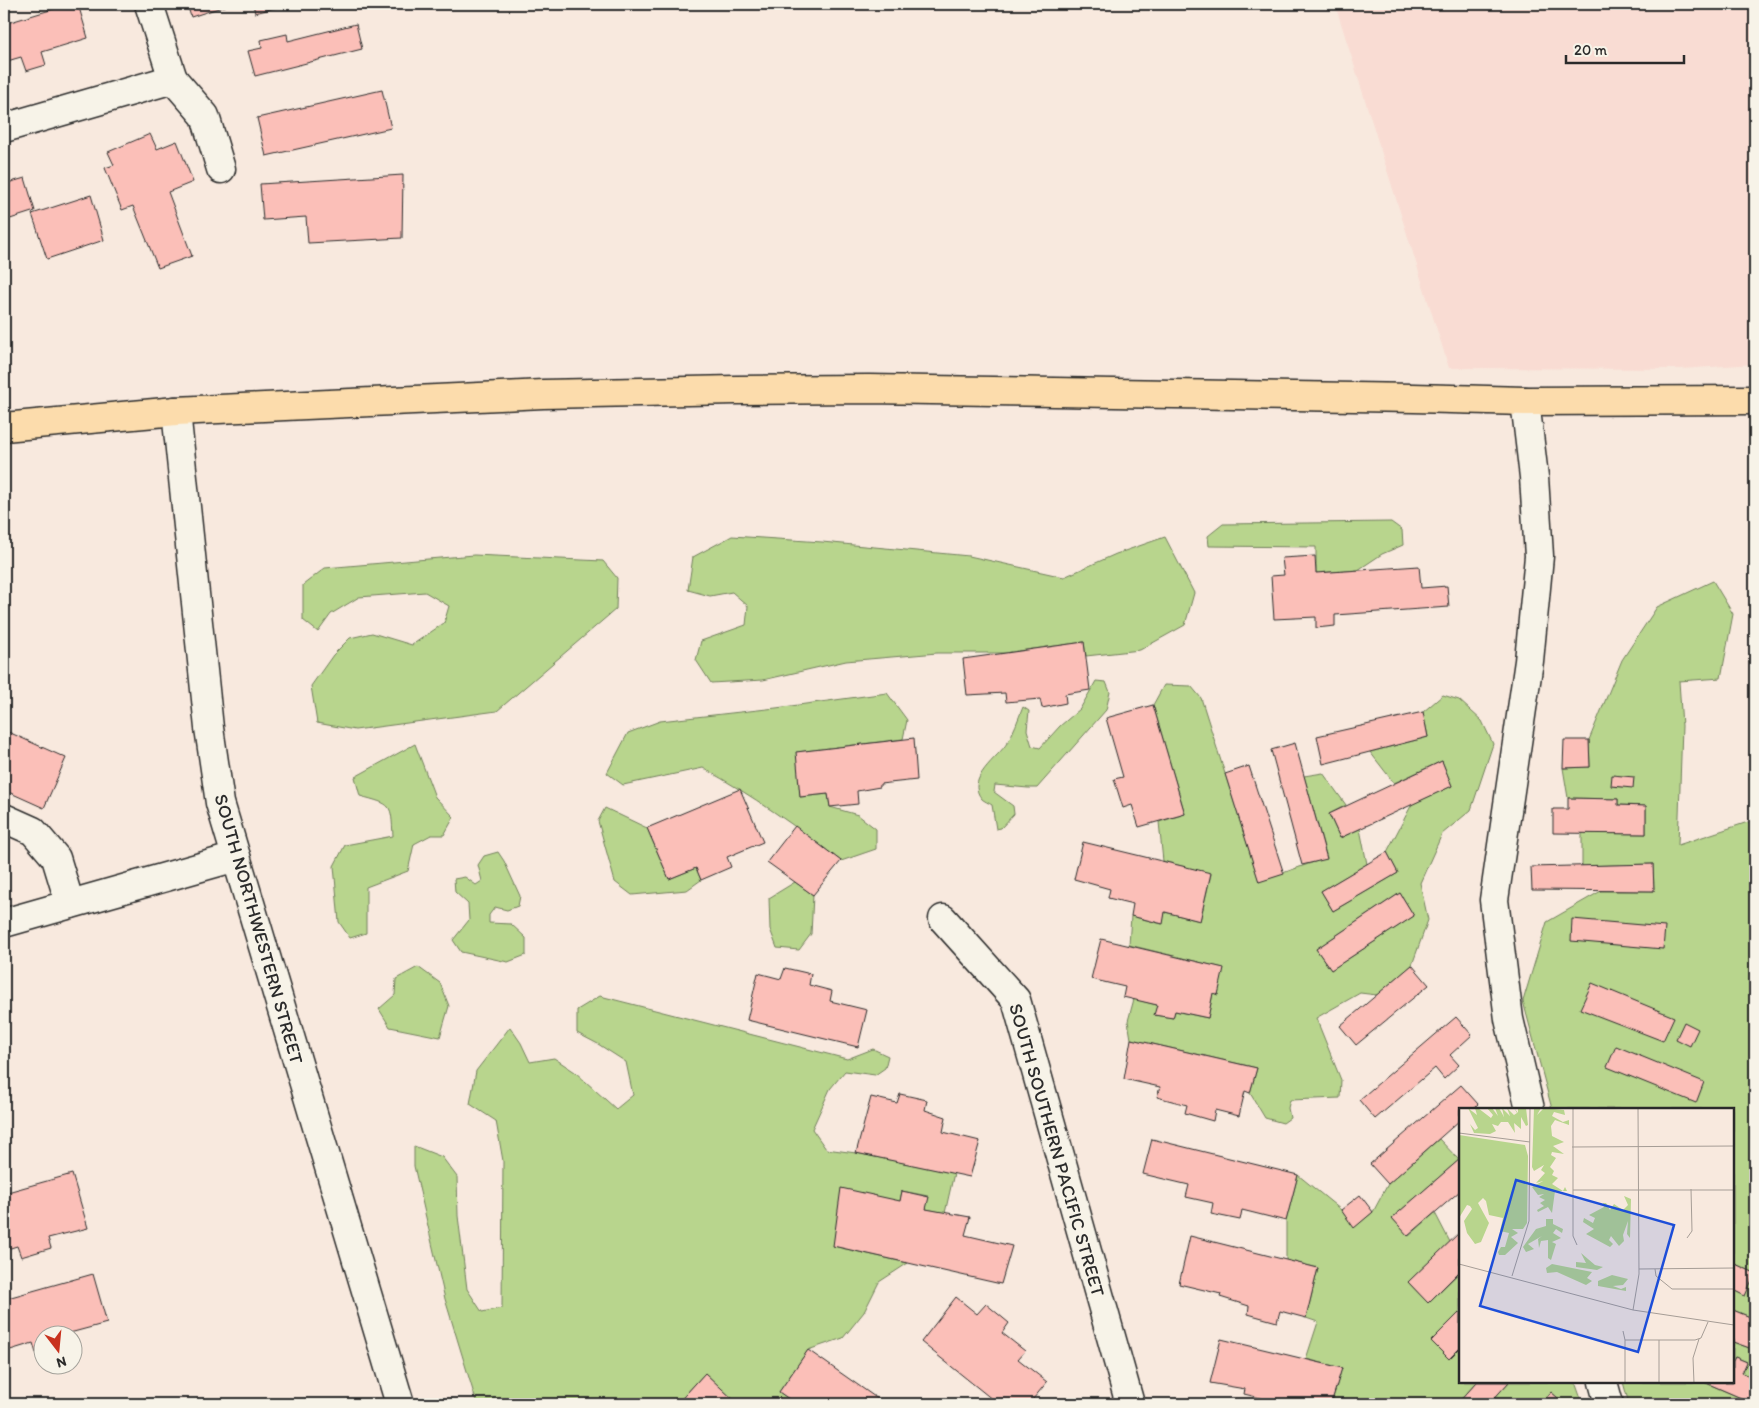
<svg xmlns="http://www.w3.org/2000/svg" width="1759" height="1408" viewBox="0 0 1759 1408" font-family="Itim,sans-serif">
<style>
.built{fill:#f9dcd3}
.green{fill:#b8d58d;stroke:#72805c;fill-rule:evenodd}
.building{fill:#fbbfb8;stroke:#2b2b2b}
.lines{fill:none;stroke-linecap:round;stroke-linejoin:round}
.street-casing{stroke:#2b2b2b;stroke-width:31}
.primary-casing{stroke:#2b2b2b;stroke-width:31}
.street{stroke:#f7f3e8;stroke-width:28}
.primary{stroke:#fcdcac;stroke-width:28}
.labels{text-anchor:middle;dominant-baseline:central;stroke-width:4;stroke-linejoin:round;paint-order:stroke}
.street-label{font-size:19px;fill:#2b2b2b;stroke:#f7f3e8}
.inset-road{fill:none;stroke:#a69d96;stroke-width:1}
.view{fill:#1d4ed8;fill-opacity:0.15;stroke:#1d4ed8;stroke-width:2.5}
.inset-edge{fill:none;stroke:#2b2b2b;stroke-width:2.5}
</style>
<rect width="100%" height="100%" fill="#f8e9de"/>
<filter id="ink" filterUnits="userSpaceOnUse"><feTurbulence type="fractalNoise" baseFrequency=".02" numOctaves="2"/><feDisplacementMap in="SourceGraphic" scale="10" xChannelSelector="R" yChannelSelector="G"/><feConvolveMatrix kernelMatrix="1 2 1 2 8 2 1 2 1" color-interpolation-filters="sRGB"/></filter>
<g filter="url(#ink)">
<!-- built -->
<polygon class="built" points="1335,4 1755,4 1755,364 1681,369 1449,368"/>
<!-- green -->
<g class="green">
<polygon points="1391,522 1402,530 1403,545 1382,554 1358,570 1316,573 1316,547 1209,546 1208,536 1223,524"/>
<polygon points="732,536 822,542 969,556 1064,577 1116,554 1165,537 1194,593 1185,625 1140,650 1086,656 1084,642 1005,653 937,653 846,661 763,680 711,683 696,660 701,641 746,625 748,606 732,592 710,596 688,590 693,557"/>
<polygon points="474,555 603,561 617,578 616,609 497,711 355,730 317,723 311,686 333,655 350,638 372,633 412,645 444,623 449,606 425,592 359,597 331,614 318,632 303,620 303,585 325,568"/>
<polygon points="1713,581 1733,614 1721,678 1679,681 1682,726 1678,845 1748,822 1755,826 1755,1273 1733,1263 1733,1109 1552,1109 1523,1001 1547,922 1601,891 1654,891 1653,864 1582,866 1582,833 1646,834 1646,806 1618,805 1618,799 1568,798 1563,768 1590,767 1589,740 1622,660 1657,607"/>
<path d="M 1096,681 L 1106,682 L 1110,692 L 1106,710 L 1037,788 L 1028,788 L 995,785 L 994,792 L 1013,806 L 1014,814 L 1001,828 L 996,829 L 992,805 C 989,803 984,801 982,799 C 964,779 999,757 1007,743 C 1014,732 1018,719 1023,707 L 1029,711 L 1027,730 L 1032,746 L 1040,748 L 1060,726 L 1080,709 Z"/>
<path d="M 1164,685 L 1191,686 L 1201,698 L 1259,881 C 1282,874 1303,865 1327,858 L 1304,776 L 1323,773 L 1346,805 L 1329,814 L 1340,838 L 1360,829 L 1367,864 L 1321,891 L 1333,911 L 1398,873 L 1387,852 L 1412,804 L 1452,786 L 1442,761 L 1394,783 L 1370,752 L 1428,737 L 1423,712 L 1443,695 L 1459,700 L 1482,721 L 1493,744 L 1471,810 L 1442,834 L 1420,883 L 1428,920 L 1412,965 L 1377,995 L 1360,993 L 1316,1018 L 1341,1080 L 1340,1098 L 1290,1100 L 1288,1108 L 1290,1118 L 1283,1123 L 1265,1118 L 1250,1093 L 1257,1068 L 1131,1039 L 1128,1021 L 1134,999 L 1157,1005 L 1155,1015 L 1173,1018 L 1175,1011 L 1208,1018 L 1213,993 L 1218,994 L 1223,968 L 1129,945 L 1131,916 L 1162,924 L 1165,912 L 1200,921 L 1211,874 L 1163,861 L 1159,822 L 1185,814 L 1153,705 ZM 1400,893 L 1414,916 L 1331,970 L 1316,949 Z"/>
<path d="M 887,693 L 907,720 L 903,739 L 797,752 L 800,797 L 828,794 L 830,807 L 858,815 L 876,829 L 876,849 L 841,861 C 797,827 752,795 703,768 L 623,785 L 607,773 L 628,733 L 660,721 L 776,708 Z"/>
<path d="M 415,744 L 435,797 L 454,817 L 444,835 L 431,835 L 414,844 L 408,871 L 366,887 L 366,933 L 350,938 L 339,922 L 334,866 L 345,845 L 393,836 C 391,803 393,805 360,796 L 355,777 Z"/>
<polygon points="605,808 647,828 669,879 696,868 701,880 687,890 632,895 615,882 598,821"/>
<polygon points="498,852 504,861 520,896 518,906 507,910 495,907 489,915 489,923 511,924 526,938 526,955 508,962 461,952 453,940 469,920 468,904 455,892 454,879 465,877 476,885 482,881 478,865 484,856"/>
<polygon points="795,882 813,895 811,934 799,950 777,948 770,929 769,898"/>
<polygon points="418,967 440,983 449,1006 440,1037 390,1027 379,1009 395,995 396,979"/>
<polygon points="600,996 847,1059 873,1049 888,1056 885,1068 875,1075 845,1071 830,1089 812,1129 826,1149 856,1153 954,1173 945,1213 926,1209 928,1196 902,1191 900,1201 833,1246 908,1263 879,1282 864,1312 843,1338 808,1350 779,1392 796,1404 738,1404 705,1373 677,1404 477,1404 445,1299 414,1166 414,1146 442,1157 457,1177 458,1216 467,1289 482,1312 502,1308 503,1161 496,1121 470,1104 476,1071 510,1027 521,1043 530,1062 554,1058 575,1072 616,1109 633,1095 626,1062 598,1044 577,1033 577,1010"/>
<polygon points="1439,1139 1459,1160 1392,1218 1409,1236 1435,1213 1450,1242 1408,1282 1428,1303 1459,1273 1460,1276 1460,1312 1431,1341 1449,1359 1460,1348 1460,1382 1477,1382 1457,1404 1331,1404 1342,1368 1306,1359 1318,1322 1306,1318 1318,1268 1286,1260 1286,1221 1298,1175 1341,1210 1354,1227 1373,1212 1388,1184"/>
<polygon points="1755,1274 1755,1319 1733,1310 1733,1290 1745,1295"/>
<polygon points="1733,1342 1755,1350 1755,1379 1742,1373 1747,1362 1735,1357 1733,1361"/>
<polygon points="1509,1382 1575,1382 1581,1399 1575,1404 1565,1404 1551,1392 1541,1404 1489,1404"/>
<polygon points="1623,1382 1704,1382 1755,1404 1629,1404"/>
</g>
<!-- building -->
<g class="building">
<polygon points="70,4 78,4 88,38 42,52 46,65 26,71 21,57 4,62 4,24"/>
<polygon points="187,4 227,4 228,5 191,17"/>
<polygon points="253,4 290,4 255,13"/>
<polygon points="356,24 362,49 255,76 248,51 262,48 261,40 287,34 288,41"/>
<polygon points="382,90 391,128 266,156 257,118"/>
<polygon points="150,134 157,149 177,141 193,182 168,192 192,256 158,268 133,206 122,210 105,168 114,165 108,152"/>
<polygon points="403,175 402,238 308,243 306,217 263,220 260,184"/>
<polygon points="25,178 35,211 4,221 4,184"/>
<polygon points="91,195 104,240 47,259 32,214"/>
<polygon points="1315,556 1316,573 1419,566 1421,588 1447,586 1449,607 1335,615 1335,626 1316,628 1316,617 1274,619 1271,576 1284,575 1282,558"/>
<polygon points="1084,642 1090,690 1065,694 1066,703 1042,708 1040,699 1006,702 1005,693 967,695 963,659"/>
<polygon points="1153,705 1185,814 1139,827 1132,805 1123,808 1114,779 1123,777 1106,718"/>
<polygon points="1423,712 1428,737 1323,764 1317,736"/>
<polygon points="4,730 66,758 44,808 4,790"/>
<polygon points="914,738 917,780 880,784 880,787 857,791 858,804 830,807 828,794 800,797 796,752"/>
<polygon points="1564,740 1589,740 1590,767 1563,768"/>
<polygon points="1295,743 1327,859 1302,865 1271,750"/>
<polygon points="1442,761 1452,786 1340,838 1329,814"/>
<polygon points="1249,766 1284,874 1259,882 1225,774"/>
<polygon points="1612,775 1634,777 1633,788 1611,786"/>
<polygon points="740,789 763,842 727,857 731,867 701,880 696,868 669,879 647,828"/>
<polygon points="1568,798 1618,799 1618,805 1646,806 1646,834 1553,833 1553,809 1568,809"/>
<polygon points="795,826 841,861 813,895 767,862"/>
<polygon points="1083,842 1211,873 1200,921 1165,912 1163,924 1131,916 1133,904 1108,898 1110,889 1074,879"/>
<polygon points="1387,852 1398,873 1333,911 1321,891"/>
<polygon points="1653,864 1654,891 1532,890 1531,867"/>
<polygon points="1400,893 1414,916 1331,970 1316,949"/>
<polygon points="1572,919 1665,927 1663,949 1571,941"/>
<polygon points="1101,939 1224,968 1218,995 1213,993 1208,1018 1175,1011 1173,1018 1154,1015 1157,1005 1123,997 1125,987 1091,979"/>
<polygon points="1412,965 1429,985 1356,1045 1340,1026"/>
<polygon points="785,968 811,974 809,985 832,991 830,1001 867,1010 858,1047 747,1020 758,973 781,979"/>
<polygon points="1592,983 1674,1017 1663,1041 1580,1009"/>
<polygon points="1456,1017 1472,1035 1450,1055 1459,1065 1444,1079 1435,1068 1375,1119 1359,1100"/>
<polygon points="1684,1022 1698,1029 1690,1046 1676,1039"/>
<polygon points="1131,1039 1257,1068 1250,1093 1245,1091 1239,1116 1215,1110 1213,1121 1185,1113 1187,1105 1157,1097 1160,1087 1124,1079"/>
<polygon points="1616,1046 1704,1082 1696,1103 1607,1067"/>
<polygon points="1461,1085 1478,1104 1473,1109 1460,1109 1460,1120 1388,1184 1370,1164"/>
<polygon points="900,1094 927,1100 925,1110 946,1117 943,1132 980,1141 970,1177 856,1153 871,1097 897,1103"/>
<polygon points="1152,1139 1298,1175 1286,1221 1242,1210 1240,1220 1211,1214 1213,1203 1186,1197 1189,1185 1143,1174"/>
<polygon points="1460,1159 1460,1191 1408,1236 1392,1218"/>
<polygon points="72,1174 88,1228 48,1238 51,1248 21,1257 17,1246 4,1250 4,1193"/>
<polygon points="841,1188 900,1201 902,1191 929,1197 926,1209 970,1217 965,1235 1012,1246 1001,1284 833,1246"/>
<polygon points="1360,1195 1373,1212 1354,1228 1341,1210"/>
<polygon points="1460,1232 1460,1271 1428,1303 1408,1282"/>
<polygon points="1190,1236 1318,1268 1306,1318 1280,1311 1277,1322 1248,1314 1249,1306 1220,1297 1221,1294 1179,1284"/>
<polygon points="1733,1263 1755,1273 1745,1296 1733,1290"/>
<polygon points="93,1274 107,1323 66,1334 67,1336 42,1336 42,1351 36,1353 33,1343 7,1351 4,1340 4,1299"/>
<polygon points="956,1297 977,1314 986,1304 1009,1323 1002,1333 1025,1351 1018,1359 1047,1382 1029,1404 998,1404 921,1342"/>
<polygon points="1733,1310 1755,1319 1755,1350 1733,1342"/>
<polygon points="1460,1312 1460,1348 1449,1359 1431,1341"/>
<polygon points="1221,1339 1342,1368 1331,1404 1272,1404 1273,1401 1244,1394 1245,1389 1210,1383"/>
<polygon points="808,1350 885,1404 796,1404 779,1392"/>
<polygon points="1735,1357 1747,1362 1742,1373 1755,1379 1755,1404 1704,1382 1733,1382 1733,1361"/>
<polygon points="705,1373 738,1404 677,1404"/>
<polygon points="1477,1382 1509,1382 1489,1404 1457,1404"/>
<polygon points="1551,1392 1565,1404 1541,1404"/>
</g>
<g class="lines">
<!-- street casing -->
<g class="street-casing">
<g id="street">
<polyline points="149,4 173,79"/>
<polyline points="4,128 173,79 205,116 221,169"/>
<polyline points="1525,401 1534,477 1539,556 1529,661 1494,900 1509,1019 1530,1109"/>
<polyline points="176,411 209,728 220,803 400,1404"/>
<polyline points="4,818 33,831 56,858 70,904"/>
<polyline points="943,919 1016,1000 1130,1404"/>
<polyline points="4,923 236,857"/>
<polyline points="1603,1382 1609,1404"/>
</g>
</g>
<!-- primary casing -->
<g class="primary-casing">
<polyline id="primary" points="4,427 176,411 543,394 736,390 869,389 1414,398 1525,401 1755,400"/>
</g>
<!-- street -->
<use href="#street" class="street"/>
<!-- primary -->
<use href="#primary" class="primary"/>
</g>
</g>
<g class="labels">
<!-- street labels -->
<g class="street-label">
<text transform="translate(259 929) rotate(74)">SOUTH NORTHWESTERN STREET</text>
<text transform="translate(1057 1150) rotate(74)">SOUTH SOUTHERN PACIFIC STREET</text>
</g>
</g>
<!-- overview -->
<g transform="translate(1459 1108)">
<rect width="275" height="275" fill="#f8e9de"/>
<path d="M 9,0 L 18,7 L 16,0 L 19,0 L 32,10 L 34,7 L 28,0 L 33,0 L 39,8 L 36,0 L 40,0 L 45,9 L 43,0 L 51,8 L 48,0 L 55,7 L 58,5 L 55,0 L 59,5 L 59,0 L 67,0 L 69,17 L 67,18 L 62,9 L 62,21 L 55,15 L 56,25 L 49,14 L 42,14 L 39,18 L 33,16 L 37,23 L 31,26 L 15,25 L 11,16 L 16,22 L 19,20 ZM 75,0 L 82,0 L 78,7 L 85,0 L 105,2 L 106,7 L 95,4 L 93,8 L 104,14 L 110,12 L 110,17 L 96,12 L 92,18 L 93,28 L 105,34 L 94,38 L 105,46 L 93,44 L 92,47 L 97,50 L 91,59 L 95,63 L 93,67 L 99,70 L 93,76 L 104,83 L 106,79 L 108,83 L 96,83 L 93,105 L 89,99 L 79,104 L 78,102 L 85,98 L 81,95 L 86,92 L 80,89 L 85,86 L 79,87 L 73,79 L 84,73 L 77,75 L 86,65 L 82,62 L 85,57 L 75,63 L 73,59 ZM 0,27 L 66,37 L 69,48 L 68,115 L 64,121 L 53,121 L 59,125 L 52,129 L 59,135 L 46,147 L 40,147 L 39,144 L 42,139 L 46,139 L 50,125 L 41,123 L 44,110 L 30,107 L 27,93 L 24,90 L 19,95 L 30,115 L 22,134 L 16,136 L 8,125 L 5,113 L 13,101 L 11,98 L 8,97 L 0,110 ZM 165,88 L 172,91 L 171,130 L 168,126 L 169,113 L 164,127 L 165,133 L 160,138 L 152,128 L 150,132 L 154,136 L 151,139 L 127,126 L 135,121 L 124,114 L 125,110 L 134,115 L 136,110 L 130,107 L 145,99 L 144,95 L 147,95 L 151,102 L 155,96 L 164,102 L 169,97 ZM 87,111 L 94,111 L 94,116 L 104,121 L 103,125 L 97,121 L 94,125 L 102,130 L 93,134 L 97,136 L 92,152 L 89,150 L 89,132 L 82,133 L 80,140 L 79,131 L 83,128 L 69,136 L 75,141 L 67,144 L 64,139 L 77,121 L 87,118 ZM 122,145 L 136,157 L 144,159 L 138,162 L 117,159 L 117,154 L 127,155 ZM 93,156 L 133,164 L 128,170 L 133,173 L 127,177 L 98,164 L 88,165 L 87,160 ZM 153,167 L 169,171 L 164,177 L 154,178 L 162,181 L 167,179 L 167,183 L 139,178 L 139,173 Z" fill="#b8d58d"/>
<path class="inset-road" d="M 114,0 L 114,128 L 118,137M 0,25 L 71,34M 113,39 L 275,38M 114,82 L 275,82M 228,130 L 233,123 L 232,81M 0,156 L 174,202 L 275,217M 180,161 L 275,160M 196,161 L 197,168 L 213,181 L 275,181M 53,168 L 70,113 L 71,0M 174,202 L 180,166 L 179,0M 164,223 L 166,232 L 236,232 L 242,230 L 249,214M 166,232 L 166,275M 200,232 L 200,275M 235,275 L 234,250 L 240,231"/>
<path class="view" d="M 57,72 L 215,117 L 179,244 L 21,198 Z"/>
<rect width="275" height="275" class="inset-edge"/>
</g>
<!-- margin -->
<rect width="1759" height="1408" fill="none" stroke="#f7f3e8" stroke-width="20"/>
<rect x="10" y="10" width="1739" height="1388" fill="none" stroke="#2b2b2b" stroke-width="2" filter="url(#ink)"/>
<!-- north arrow -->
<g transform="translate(58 1350) rotate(164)"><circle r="24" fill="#f7f3e8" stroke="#a5a39c"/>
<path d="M0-4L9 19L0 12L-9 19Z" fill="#c8321e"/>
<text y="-8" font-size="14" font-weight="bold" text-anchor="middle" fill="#2b2b2b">N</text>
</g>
<!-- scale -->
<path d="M1566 55v8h118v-8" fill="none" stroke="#2b2b2b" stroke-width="2.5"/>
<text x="1574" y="55" font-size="15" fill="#2b2b2b" stroke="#f7f3e8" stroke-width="4" paint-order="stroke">20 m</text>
</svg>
